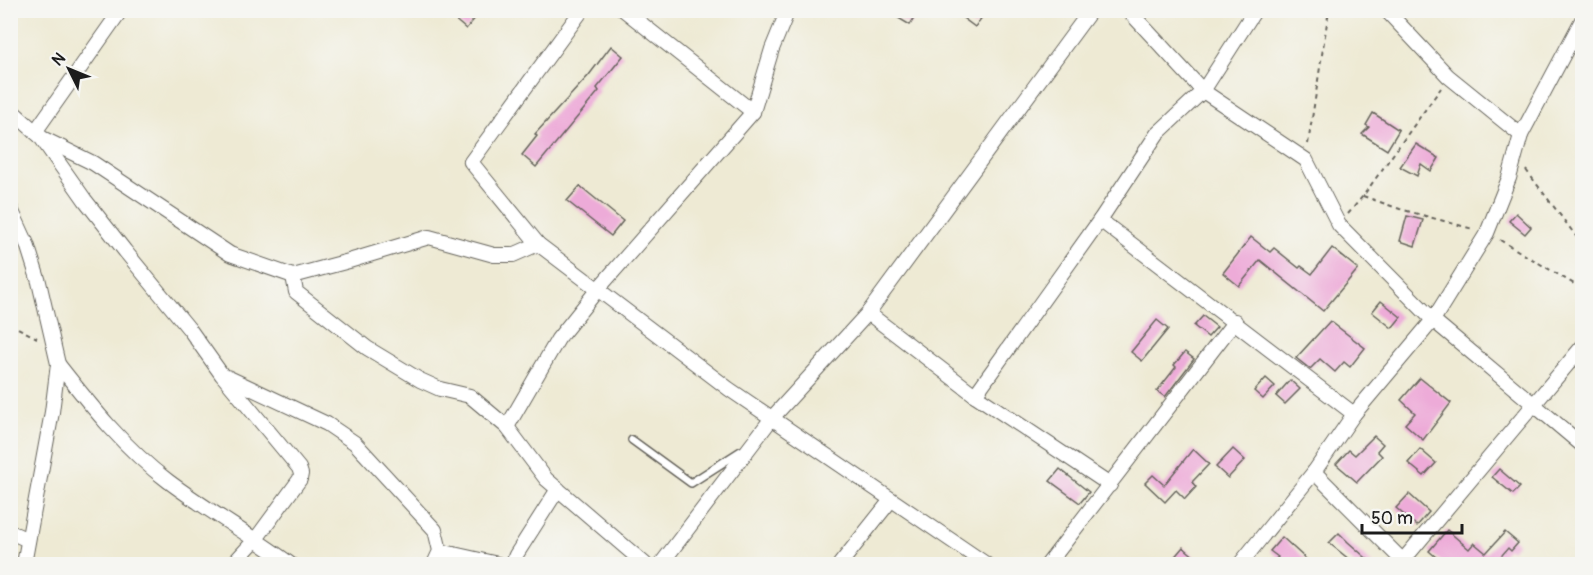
<svg xmlns="http://www.w3.org/2000/svg" width="1593" height="575" viewBox="0 0 1593 575" font-family="Pangolin,sans-serif">
<style>
.building{fill:#edabd8}
.lines{fill:none;stroke-linecap:round;stroke-linejoin:round}
.lane-casing{stroke:#66645c;stroke-width:10}
.street-casing{stroke:#66645c;stroke-width:16}
.path{stroke:#66645c;stroke-width:2;stroke-dasharray:4.5 4.5;stroke-linecap:butt}
.lane{stroke:#fff;stroke-width:7}
.street{stroke:#fff;stroke-width:14}
</style>
<rect width="100%" height="100%" fill="#f6f6f2"/>
<filter id="ink" filterUnits="userSpaceOnUse"><feTurbulence type="fractalNoise" baseFrequency=".0167" numOctaves="2"/><feDisplacementMap in="SourceGraphic" scale="12" xChannelSelector="R" yChannelSelector="G"/><feConvolveMatrix kernelMatrix="1 2 1 2 8 2 1 2 1" color-interpolation-filters="sRGB"/></filter>
<filter id="wash" filterUnits="userSpaceOnUse"><feTurbulence type="fractalNoise" baseFrequency=".008" numOctaves="4" result="noise"/><feDisplacementMap in="SourceGraphic" scale="24" xChannelSelector="R" yChannelSelector="G"/><feGaussianBlur stdDeviation="1.35" result="paint"/><feColorMatrix in="noise" values="0 0 0 0 0 0 0 0 0 0 0 0 0 0 0 0 0 1.4 0 .05"/><feComposite in="paint" operator="in"/></filter>
<g filter="url(#wash)">
<rect width="100%" height="100%" fill="#eeead4"/>
<g id="blocks">
<!-- building -->
<g class="building">
<polygon points="459,10 482,10 466,29 453,18"/>
<polygon points="885,10 919,10 910,25"/>
<polygon points="969,10 987,10 975,27 963,18"/>
<polygon points="611,46 623,56 597,88 599,91 536,167 522,155 537,136 535,134 589,75"/>
<polygon points="1373,113 1399,130 1387,150 1362,134 1369,127 1366,125"/>
<polygon points="1416,144 1439,158 1431,171 1421,164 1417,176 1400,167"/>
<polygon points="580,186 623,221 611,236 567,201"/>
<polygon points="1516,213 1531,227 1525,234 1509,221"/>
<polygon points="1407,216 1423,220 1415,246 1400,241"/>
<polygon points="1251,237 1270,252 1274,248 1299,268 1301,266 1312,274 1332,248 1358,269 1323,311 1260,260 1239,286 1223,273"/>
<polygon points="1381,301 1401,317 1392,328 1372,312"/>
<polygon points="1203,316 1217,327 1208,337 1194,326"/>
<polygon points="1157,320 1168,329 1142,361 1131,352"/>
<polygon points="1330,321 1365,348 1350,367 1344,362 1335,372 1320,359 1310,369 1296,358"/>
<polygon points="1185,352 1194,359 1165,397 1157,391 1176,367 1174,365"/>
<polygon points="1266,378 1275,386 1263,399 1254,391"/>
<polygon points="1420,378 1451,403 1423,440 1405,424 1415,413 1401,400"/>
<polygon points="1290,380 1300,389 1285,404 1276,396"/>
<polygon points="1374,436 1383,444 1377,451 1382,456 1357,482 1336,464 1349,450 1355,455"/>
<polygon points="1193,449 1209,464 1192,482 1196,487 1185,499 1176,490 1165,502 1145,483 1153,475 1164,485"/>
<polygon points="1233,449 1245,460 1228,478 1216,467"/>
<polygon points="1420,449 1436,463 1424,476 1408,463"/>
<polygon points="1060,469 1089,492 1080,503 1050,481"/>
<polygon points="1499,469 1520,487 1513,494 1492,477"/>
<polygon points="1409,494 1429,512 1417,526 1396,508"/>
<polygon points="1447,530 1469,549 1474,543 1486,553 1505,532 1518,543 1511,551 1508,548 1496,562 1499,564 1444,564 1429,551"/>
<polygon points="1339,533 1348,542 1373,564 1355,564 1329,543"/>
<polygon points="1282,537 1306,559 1301,564 1271,564 1278,557 1270,551"/>
<polygon points="1183,547 1203,564 1177,564 1172,560"/>
</g>
</g>
</g>
<g filter="url(#ink)">
<use href="#blocks" fill-opacity="0" stroke="#66645c" stroke-width="1.5"/>
<g class="lines">
<!-- lane casing -->
<g class="lane-casing">
<polyline id="lane" points="632,440 691,483 741,451"/>
</g>
<!-- street casing -->
<g class="street-casing">
<g id="street">
<polyline points="582,10 471,162 538,244 729,389 986,564"/>
<polyline points="624,10 753,112 772,49 788,10"/>
<polyline points="1128,10 1203,91 1306,160 1339,225 1433,320 1582,445"/>
<polyline points="1386,10 1448,76 1521,135"/>
<polyline points="10,109 42,138 93,163 230,254 293,276 349,261 429,237 494,255 513,255 538,244"/>
<polyline points="35,132 121,10"/>
<polyline points="42,139 85,200 125,251 190,330 222,375 299,468 301,474 300,479 256,539 233,564"/>
<polyline points="10,207 27,244 39,282 58,364 52,412 24,564"/>
<polyline points="1100,220 1354,414"/>
<polyline points="293,276 296,292 367,348 420,380 440,389 470,396 507,427 546,479 645,564"/>
<polyline points="868,313 975,395 1110,485"/>
<path d="M 58,364 C 91,406 125,449 168,481 C 208,511 251,535 290,564"/>
<polyline points="227,377 327,424 355,443 435,530 440,551 434,564"/>
<polyline points="975,395 1100,220 1157,134 1203,91 1255,10"/>
<polyline points="507,427 558,339 598,289 753,112"/>
<polyline points="1314,472 1406,564"/>
<polyline points="10,532 28,540"/>
<polyline points="440,551 498,564"/>
<polyline points="512,564 516,555 558,489"/>
<polyline points="661,564 772,418 868,313 1091,10"/>
<polyline points="840,564 891,500"/>
<polyline points="1048,564 1235,321"/>
<polyline points="1240,564 1314,472 1354,414 1433,320 1487,233 1509,178 1521,135 1582,20"/>
<polyline points="1400,564 1582,347"/>
</g>
</g>
<!-- path -->
<g class="path">
<polyline points="1308,144 1329,10"/>
<polyline points="1526,170 1582,244"/>
<polyline points="1363,196 1400,209 1473,229"/>
<polyline points="1348,214 1363,196 1441,88"/>
<polyline points="1500,240 1579,287 1582,285"/>
<polyline points="10,324 37,338"/>
</g>
<!-- lane -->
<use href="#lane" class="lane"/>
<!-- street -->
<use href="#street" class="street"/>
</g>
</g>
<!-- margin -->
<rect width="1593" height="575" fill="none" stroke="#f6f6f2" stroke-width="36"/>
<!-- north arrow -->
<g transform="translate(69 69) rotate(313)" stroke="#f6f6f2" stroke-width="4.5" paint-order="stroke">
<path d="M0-4.5L10 22L0 15L-10 22Z" fill="#1c1c1c"/>
<text y="-9" font-size="16" font-weight="bold" text-anchor="middle" fill="#1c1c1c">N</text>
</g>
<!-- scale -->
<path d="M1362 524v9h100v-9" fill="none" stroke="#1c1c1c" stroke-width="3"/>
<text x="1371" y="524" font-size="18" fill="#1c1c1c" stroke="#f6f6f2" stroke-width="4.5" paint-order="stroke">50 m</text>
</svg>
